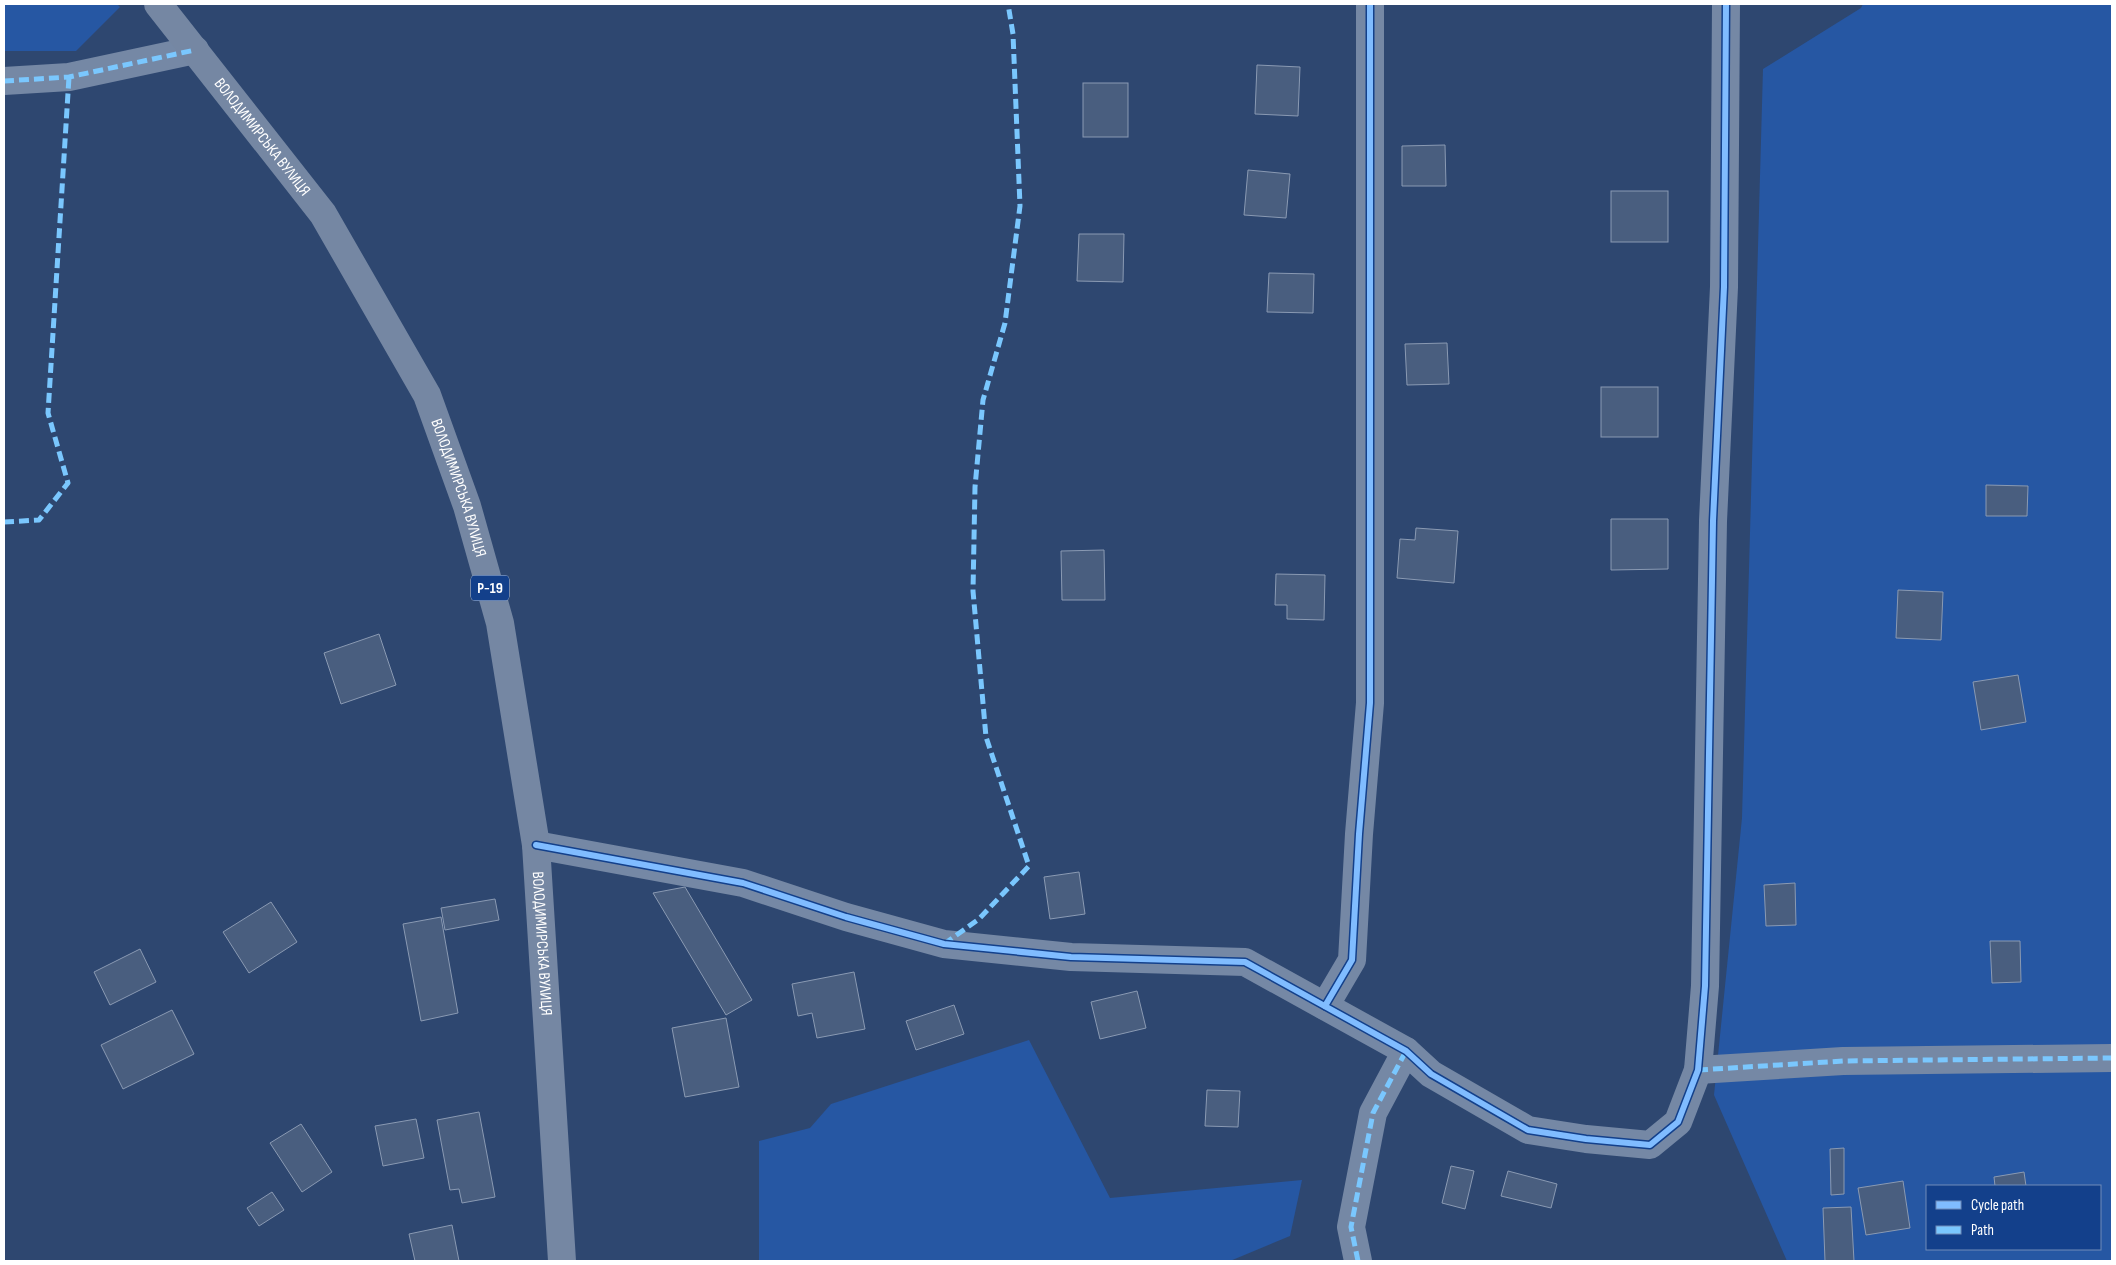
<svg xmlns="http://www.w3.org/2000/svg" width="2116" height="1265" viewBox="0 0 2116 1265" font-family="'Sofia Sans Condensed',sans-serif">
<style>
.green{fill:#2657a3;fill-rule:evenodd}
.building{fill:#495e7f;stroke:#8a9ab3}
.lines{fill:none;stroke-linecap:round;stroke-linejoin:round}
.minor{stroke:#7588a5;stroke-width:28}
.primary{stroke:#7587a3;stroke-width:28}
.quiet{stroke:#7ac7fe;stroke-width:5;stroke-dasharray:10 5;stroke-linecap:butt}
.cycleway-casing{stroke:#13408b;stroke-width:9}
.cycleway{stroke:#80bcff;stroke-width:6}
.labels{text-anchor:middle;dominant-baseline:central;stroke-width:4;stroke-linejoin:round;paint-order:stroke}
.shield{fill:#13408b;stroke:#b8c6dc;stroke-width:1}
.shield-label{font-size:15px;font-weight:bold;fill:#fff}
.street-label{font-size:16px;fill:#fff;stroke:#13408b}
</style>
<rect width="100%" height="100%" fill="#2e4770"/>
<!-- green -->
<g class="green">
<polygon points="4,4 117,4 120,7 76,51 4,51"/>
<path d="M 1863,4 L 2112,4 L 2112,1261 L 1787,1261 L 1714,1095 L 1742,818 L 1763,69 L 1861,8 ZM 1927,1186 L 2100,1186 L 2100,1249 L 1927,1249 Z"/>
<polygon points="1029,1040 1110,1198 1302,1180 1290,1236 1230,1261 759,1261 759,1141 810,1128 831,1104"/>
</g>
<!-- building -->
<g class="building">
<polygon points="1257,65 1300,67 1298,116 1255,114"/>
<rect x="1083" y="83" width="45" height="54"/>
<polygon points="1445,145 1446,186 1402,186 1402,146"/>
<polygon points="1248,170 1290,174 1286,218 1244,215"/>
<rect x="1611" y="191" width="57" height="51"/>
<polygon points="1079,234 1124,234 1123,282 1077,281"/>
<polygon points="1269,273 1314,274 1313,313 1267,312"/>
<polygon points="1447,343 1449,384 1407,385 1405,344"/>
<rect x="1601" y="387" width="57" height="50"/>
<polygon points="1986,485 2028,486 2027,516 1986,516"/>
<polygon points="1611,519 1668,519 1668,569 1611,570"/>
<polygon points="1416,528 1458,531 1454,583 1397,578 1400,539 1415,540"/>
<polygon points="1104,550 1105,600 1062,600 1061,551"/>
<polygon points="1276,574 1325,575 1324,620 1287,619 1287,605 1275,605"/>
<polygon points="1898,590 1943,592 1941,640 1896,638"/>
<polygon points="379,634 396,685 341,704 324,653"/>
<polygon points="2018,675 2026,722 1981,730 1973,682"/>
<polygon points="1079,872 1085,914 1050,919 1044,877"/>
<polygon points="1795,883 1796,925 1766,926 1764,885"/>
<polygon points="685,887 752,1000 726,1015 653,893"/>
<polygon points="495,899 499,920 445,930 441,908"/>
<polygon points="271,902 297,942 249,973 223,932"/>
<polygon points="441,917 458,1013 421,1021 403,924"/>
<polygon points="1990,941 2020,941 2021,982 1992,983"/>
<polygon points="140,949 156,982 110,1005 94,972"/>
<polygon points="854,972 865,1029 817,1038 812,1013 798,1016 792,984"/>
<polygon points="1137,991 1146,1028 1100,1039 1091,1002"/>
<polygon points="954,1005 964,1034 916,1050 906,1021"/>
<polygon points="172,1010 194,1054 123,1089 101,1045"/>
<polygon points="726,1018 739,1087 685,1097 672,1028"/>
<polygon points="1207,1090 1240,1091 1238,1127 1205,1126"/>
<polygon points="479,1112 495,1197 462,1203 459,1189 450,1190 437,1120"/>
<polygon points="416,1119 424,1158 383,1166 375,1126"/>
<polygon points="301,1124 332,1172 302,1192 270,1143"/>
<polygon points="1844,1148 1844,1194 1831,1195 1830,1149"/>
<polygon points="1451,1166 1474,1171 1465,1209 1442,1203"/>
<polygon points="1508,1171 1557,1184 1551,1208 1501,1196"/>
<polygon points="2024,1172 2026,1186 1995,1186 1994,1177"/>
<polygon points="1903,1181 1910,1228 1866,1235 1858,1188"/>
<polygon points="272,1192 284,1210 259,1226 247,1208"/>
<polygon points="1851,1207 1854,1261 1825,1261 1823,1208"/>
<polygon points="452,1225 459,1261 415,1261 409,1234"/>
</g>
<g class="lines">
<!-- minor -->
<g class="minor">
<polyline points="4,81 69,77 195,50"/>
<polyline points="536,845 743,883 846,917 944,944 1071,957 1245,962 1406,1051 1431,1074 1528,1130 1586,1139 1650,1145 1678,1122 1698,1070 1705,986 1713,521 1724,287 1726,4"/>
<polyline points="1325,1006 1352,960 1359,834 1370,703 1370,4"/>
<polyline points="1698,1070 1843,1061 2112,1058"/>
<polyline points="1358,1261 1351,1227 1373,1113 1406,1051"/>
</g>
<!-- primary -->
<path class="primary" id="s1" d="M 158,4 L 323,214 L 427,395 L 467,506 L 500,623 L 536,845 L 562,1261"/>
<!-- quiet -->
<g class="quiet">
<polyline points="4,81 69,77 195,50"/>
<polyline points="4,522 39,520 68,483 48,413 69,77"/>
<polyline points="944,944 979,919 1029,866 986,737 973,591 975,487 983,400 1005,323 1020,206 1013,34 1008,4"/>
<polyline points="1698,1070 1843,1061 2112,1058"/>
<polyline points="1358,1261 1351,1227 1373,1113 1406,1051"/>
</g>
<!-- cycleway casing -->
<g class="cycleway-casing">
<g id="cycleway">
<polyline points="536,845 743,883 846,917 944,944 1071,957 1245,962 1406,1051 1431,1074 1528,1130 1586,1139 1650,1145 1678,1122 1698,1070 1705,986 1713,521 1724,287 1726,4"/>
<polyline points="1325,1006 1352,960 1359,834 1370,703 1370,4"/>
</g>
</g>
<!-- cycleway -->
<use href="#cycleway" class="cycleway"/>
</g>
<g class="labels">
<!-- shield labels -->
<rect class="shield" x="471" y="575.5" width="38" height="25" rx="4"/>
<g class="shield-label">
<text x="490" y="588">Р-19</text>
</g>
<!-- street labels -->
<g class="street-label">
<text stroke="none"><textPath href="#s1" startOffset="169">ВОЛОДИМИРСЬКА ВУЛИЦЯ</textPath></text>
<text stroke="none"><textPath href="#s1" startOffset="574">ВОЛОДИМИРСЬКА ВУЛИЦЯ</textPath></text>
<text stroke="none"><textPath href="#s1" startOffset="1039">ВОЛОДИМИРСЬКА ВУЛИЦЯ</textPath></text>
</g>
</g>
<!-- border -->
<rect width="2116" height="1265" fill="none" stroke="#ffffff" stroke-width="10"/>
<!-- legend -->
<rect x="1926" y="1185" width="175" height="65" fill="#13408b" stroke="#718cb9"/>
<rect x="1936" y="1201" width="25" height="8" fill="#80bcff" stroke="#718cb9"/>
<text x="1971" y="1210" font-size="15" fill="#ffffff">Cycle path</text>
<rect x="1936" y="1226" width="25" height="8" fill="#7ac7fe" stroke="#718cb9"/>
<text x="1971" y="1235" font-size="15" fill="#ffffff">Path</text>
</svg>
